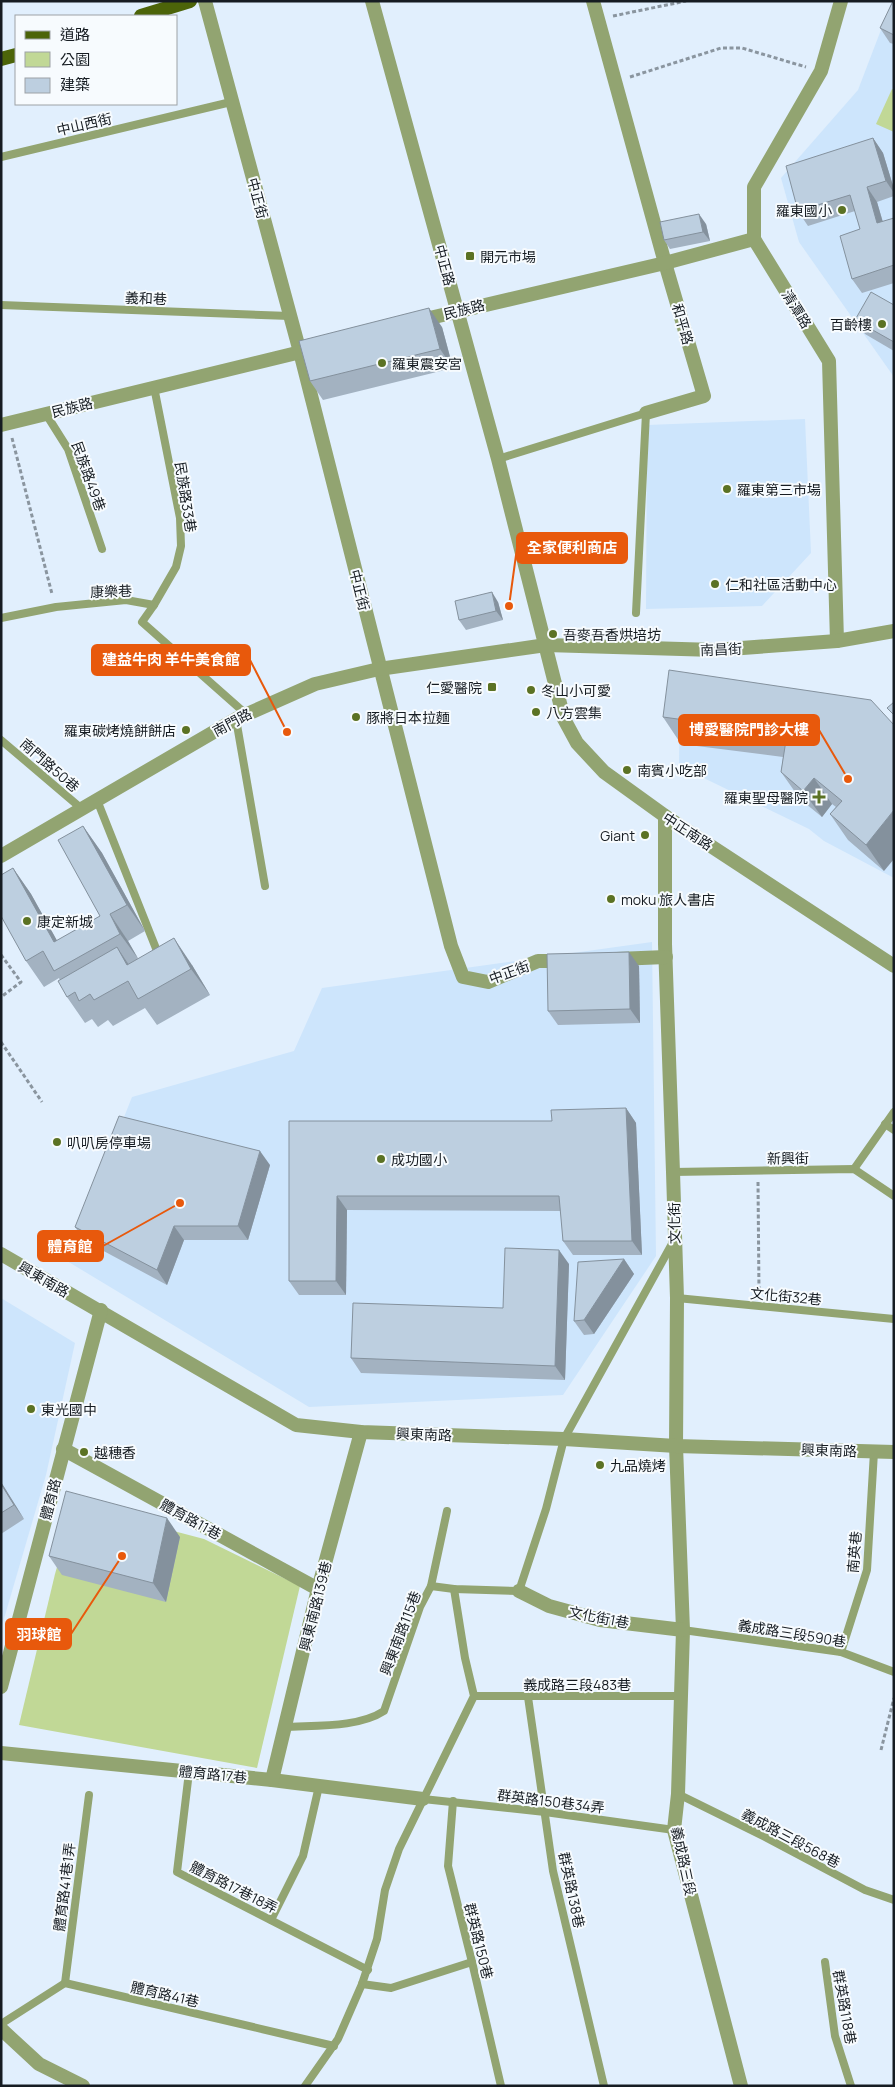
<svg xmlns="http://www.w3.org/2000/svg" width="895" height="2087" viewBox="0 0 895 2087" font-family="Manrope,'Noto Sans TC',sans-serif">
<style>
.built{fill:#cde5fc}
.green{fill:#c1d896}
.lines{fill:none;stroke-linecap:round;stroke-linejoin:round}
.path{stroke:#8a959f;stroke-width:3;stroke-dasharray:4 2.5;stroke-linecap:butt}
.service{stroke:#92a471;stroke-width:8}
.minor{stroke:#92a471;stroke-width:14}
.tertiary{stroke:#92a471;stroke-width:14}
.primary{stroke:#4c6409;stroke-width:14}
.wall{fill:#a3b2c1}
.shaded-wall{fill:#84919d}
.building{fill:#bdcfe0;stroke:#84919d}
.poi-dot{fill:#5b7224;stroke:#f7fbfe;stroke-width:2}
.labels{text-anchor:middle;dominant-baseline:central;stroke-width:4;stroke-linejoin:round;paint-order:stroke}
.street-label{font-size:14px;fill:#161c22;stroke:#f7fbfe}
.poi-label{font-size:14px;fill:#161c22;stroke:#f7fbfe;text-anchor:start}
.leader{fill:none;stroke:#e8590c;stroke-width:2}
.callout-dot{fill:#e8590c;stroke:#f7fbfe;stroke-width:2}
.callout{fill:#e8590c;stroke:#e8590c;stroke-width:2}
.callout-label{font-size:15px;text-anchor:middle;font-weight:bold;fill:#fff}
</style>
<rect width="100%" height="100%" fill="#e1effd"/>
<!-- built -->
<g class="built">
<polygon points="892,1 894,1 894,377 799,242 781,178 858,90"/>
<polygon points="805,419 811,553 762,606 646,609 647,425"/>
<polygon points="680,694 894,730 894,878 824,841 809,829 679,766"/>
<polygon points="652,942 656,1256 563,1395 309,1407 67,1261 132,1097 294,1051 322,988"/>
<polygon points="1,1298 75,1343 46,1475 1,1629"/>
</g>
<!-- green -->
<g class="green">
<polygon points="892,89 894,90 894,132 876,124"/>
<polygon points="75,1505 204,1539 300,1586 257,1768 19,1725 55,1574"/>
</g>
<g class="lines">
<!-- path -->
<g class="path">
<polyline points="613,16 686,1"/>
<polyline points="630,77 721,48 742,48 806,67"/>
<polyline points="12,438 52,594"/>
<polyline points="1,955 21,982 1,997"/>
<polyline points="1,1042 42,1102"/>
<polyline points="758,1182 759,1293"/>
<polyline points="881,1750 894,1698"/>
</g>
<!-- service -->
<g class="service">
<polyline points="1,157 231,102"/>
<polyline points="1,305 290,316"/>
<polyline points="46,414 68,449 102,549"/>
<polyline points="498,459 646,413 636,613"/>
<polyline points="154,605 176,567 181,546 180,518 154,387"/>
<polyline points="1,618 56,607 126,600 154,605 142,622 246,714"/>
<polyline points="236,719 265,886"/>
<polyline points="1,740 82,809"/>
<polyline points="97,800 159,956"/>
<polyline points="885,1124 894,1130"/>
<polyline points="854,1169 894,1112"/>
<polyline points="673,1172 854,1169 894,1196"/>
<polyline points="677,1298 894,1319"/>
<polyline points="431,1586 447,1511"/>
<polyline points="683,1630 841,1652 894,1672"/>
<polyline points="841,1652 867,1570 874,1452"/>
<polyline points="474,1696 680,1696"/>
<polyline points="528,1697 553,1871 604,2086"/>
<path d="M 284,1727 C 315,1725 358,1728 384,1711 L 420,1607 L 431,1586 L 454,1589 L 519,1591 L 546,1509 L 564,1439 L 673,1242"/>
<polyline points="189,1772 177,1872 368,1970"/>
<polyline points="678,1794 765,1837 865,1890 894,1900"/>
<polyline points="423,1799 545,1812 674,1830"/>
<polyline points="453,1801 448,1866 472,1962 501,2086"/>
<polyline points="271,1920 303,1856 319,1786"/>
<polyline points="825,1962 835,2036 851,2086"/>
<polyline points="65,1983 89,1795"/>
<polyline points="362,1984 391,1988 472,1962"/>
<polyline points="1,2024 65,1983 334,2046"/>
<polyline points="305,2086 338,2039 362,1984 377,1939 385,1890 399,1849 474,1696 465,1658 454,1589"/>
</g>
<!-- minor -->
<g class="minor">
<polyline points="205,1 300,352 451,946 463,977 488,982 538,961 565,961"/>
<polyline points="372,1 498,459 564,719 577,743 604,772 665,816 894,966"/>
<polyline points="593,1 665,263 704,396 646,413"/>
<polyline points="417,321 665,263 754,239"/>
<polyline points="1,425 309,350"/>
<polyline points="837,641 829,361 754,239 754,187 821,71 841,1"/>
<polyline points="665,816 665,944 673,1172 677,1298 676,1446 683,1630 678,1794 674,1830 741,2086"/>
<polyline points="617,959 666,957"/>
<polyline points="1,1254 296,1425 361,1432 564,1439 676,1446 894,1452"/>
<polyline points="63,1449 318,1589"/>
<polyline points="519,1591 549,1606 600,1620 683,1630"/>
<polyline points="1,1687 101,1310"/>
<polyline points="1,1753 272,1780 423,1799"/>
<polyline points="272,1780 318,1589 361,1432"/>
<polyline points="1,2029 39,2064 83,2086"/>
</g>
<!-- tertiary -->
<polyline class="tertiary" points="1,856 236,719 315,684 379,669 546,645 715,650 837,641 894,631"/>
<!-- primary -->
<g class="primary">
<polyline points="141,16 190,1"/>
<polyline points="1,59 16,55"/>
</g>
</g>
<!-- wall -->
<g class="wall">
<polygon points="894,1 894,44 890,43 880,28"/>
<polygon points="873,138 883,153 894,189 894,196 877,202 883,222 894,218 894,283 862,293 852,279 860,229 855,211 808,226 798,211"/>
<polygon points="706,224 710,241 670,249 664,240"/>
<polygon points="894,305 894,351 865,334 855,320"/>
<polygon points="442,327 453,368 323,400 310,381"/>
<polygon points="498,602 503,620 466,630 459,620"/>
<polygon points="871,700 884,871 848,840 830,814 836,807 832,804 822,817 800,799 781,772 783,757 681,744 663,717"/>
<polygon points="83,826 102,853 145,931 128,941 138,959 192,965 210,995 157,1025 145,1008 113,1026 108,1020 98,1027 92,1019 85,1023 67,997 59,978 44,987 26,961 13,868 31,894 57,941 100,916"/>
<polygon points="639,966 640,1023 558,1025 548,1011"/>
<polygon points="626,1108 636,1123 642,1255 573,1255 563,1241 561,1211 347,1210 346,1295 299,1295 289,1281 289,1121 552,1121"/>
<polygon points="270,1165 248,1240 184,1240 167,1285 85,1241 75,1227"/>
<polygon points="624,1259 634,1274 594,1334 584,1335 574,1321"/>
<polygon points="569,1264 565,1380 361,1373 351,1358 503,1308"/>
<polygon points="1,1482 24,1519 1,1534"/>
<polygon points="180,1537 166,1602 62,1575 49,1556"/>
</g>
<!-- shaded-wall -->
<g class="shaded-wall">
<polygon points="873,138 883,153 894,189 894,193 886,181"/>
<polygon points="867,187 877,202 887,237 877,223"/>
<polygon points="699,214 706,224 710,241 703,232"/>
<polygon points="429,308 442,327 453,368 440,349"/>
<polygon points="492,592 498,602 503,620 496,611"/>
<polygon points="814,778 832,804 822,817 803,791"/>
<polygon points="894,810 894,859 884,871 866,845"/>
<polygon points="83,826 102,853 145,931 127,905"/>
<polygon points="13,868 31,894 69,962 54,942"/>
<polygon points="110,914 128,941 139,960 120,934"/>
<polygon points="174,938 192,965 210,995 191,969"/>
<polygon points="117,947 135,974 127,965"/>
<polygon points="629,952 639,966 640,1023 630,1009"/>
<polygon points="626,1108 636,1123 642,1255 632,1241"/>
<polygon points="260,1151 270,1165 248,1240 238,1226"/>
<polygon points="337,1196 347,1210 346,1295 336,1281"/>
<polygon points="174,1226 184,1240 167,1285 157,1270"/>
<polygon points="559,1250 569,1264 565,1380 555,1366"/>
<polygon points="624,1259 634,1274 594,1334 584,1320"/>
<polygon points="1,1482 24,1519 14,1505 1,1484"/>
<polygon points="167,1518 180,1537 166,1602 153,1583"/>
</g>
<!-- building -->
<g class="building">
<polygon points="893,1 894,1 894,35 880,28"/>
<polygon points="873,138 886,181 867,187 877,223 894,218 894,265 852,279 840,236 860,229 850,195 798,211 786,166"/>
<polygon points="699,214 703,232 664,240 660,222"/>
<polygon points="871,292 894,305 894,342 855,320"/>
<polygon points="429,308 440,349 310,381 299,341"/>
<polygon points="492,592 496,611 459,620 455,601"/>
<polygon points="669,670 871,700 894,725 894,810 866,845 830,814 842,801 814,778 803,791 781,772 787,734 663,717"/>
<polygon points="894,702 894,715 887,708"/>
<polygon points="83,826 127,905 110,914 120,934 54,971 43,951 26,961 1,916 1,875 13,868 54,942 100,916 58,840"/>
<polygon points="174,938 191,969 138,999 128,981 94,1000 90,994 79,1001 75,992 67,997 58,981 117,947 127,965"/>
<polygon points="629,952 630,1009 548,1011 547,954"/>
<polygon points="626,1108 632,1241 563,1241 559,1196 337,1196 336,1281 289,1281 289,1121 552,1121 551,1110"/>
<polygon points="119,1116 260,1151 238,1226 174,1226 157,1270 75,1227"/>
<polygon points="505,1248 559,1250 555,1366 351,1358 353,1303 503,1308"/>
<polygon points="624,1259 584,1320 574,1321 578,1262"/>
<polygon points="1,1484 14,1505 1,1513"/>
<polygon points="66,1491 167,1518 153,1583 49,1556"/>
</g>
<!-- markers -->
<g class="poi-dot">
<circle cx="842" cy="210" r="5"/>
<rect x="465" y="251" width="10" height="10" rx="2.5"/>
<circle cx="882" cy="324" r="5"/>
<circle cx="382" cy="363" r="5"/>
<circle cx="727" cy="489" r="5"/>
<circle cx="715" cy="584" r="5"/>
<circle cx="553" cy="634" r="5"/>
<rect x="487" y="682" width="10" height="10" rx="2.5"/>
<circle cx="531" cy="690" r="5"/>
<circle cx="536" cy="712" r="5"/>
<circle cx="356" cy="717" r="5"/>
<circle cx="186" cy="730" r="5"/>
<circle cx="627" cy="770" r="5"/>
<path d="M816.5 789.5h5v5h5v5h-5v5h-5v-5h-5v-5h5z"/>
<circle cx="645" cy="835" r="5"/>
<circle cx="611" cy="899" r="5"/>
<circle cx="27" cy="921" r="5"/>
<circle cx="57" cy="1142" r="5"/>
<circle cx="381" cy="1159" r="5"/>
<circle cx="31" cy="1409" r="5"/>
<circle cx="84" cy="1452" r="5"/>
<circle cx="600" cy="1465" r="5"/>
</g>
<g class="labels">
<!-- street labels -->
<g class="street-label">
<text transform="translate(84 124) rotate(-13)">中山西街</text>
<text transform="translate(258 198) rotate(75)">中正街</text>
<text transform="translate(445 265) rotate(75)">中正路</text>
<text transform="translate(146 298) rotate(2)">義和巷</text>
<text transform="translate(464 309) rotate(-14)">民族路</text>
<text transform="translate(797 309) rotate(58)">清潭路</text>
<text transform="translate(683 324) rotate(74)">和平路</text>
<text transform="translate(72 407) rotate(-14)">民族路</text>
<text transform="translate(89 476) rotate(70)">民族路49巷</text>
<text transform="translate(186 497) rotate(81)">民族路33巷</text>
<text transform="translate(360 590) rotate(76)">中正街</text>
<text transform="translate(111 591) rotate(-2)">康樂巷</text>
<text transform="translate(721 649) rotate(-2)">南昌街</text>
<text transform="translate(232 722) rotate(-28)">南門路</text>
<text transform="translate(50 765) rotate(41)">南門路50巷</text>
<text transform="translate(688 831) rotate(33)">中正南路</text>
<text transform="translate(509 972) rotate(-20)">中正街</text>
<text transform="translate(788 1158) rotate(-1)">新興街</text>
<text transform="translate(674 1223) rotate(-91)">文化街</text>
<text transform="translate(44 1279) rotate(30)">興東南路</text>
<text transform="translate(786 1296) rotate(5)">文化街32巷</text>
<text transform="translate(424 1434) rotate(2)">興東南路</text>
<text transform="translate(829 1450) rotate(2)">興東南路</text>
<text transform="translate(50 1499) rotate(-75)">體育路</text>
<text transform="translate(191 1519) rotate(29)">體育路11巷</text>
<text transform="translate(854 1552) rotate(-85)">南英巷</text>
<text transform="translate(315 1606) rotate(-76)">興東南路139巷</text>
<text transform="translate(599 1617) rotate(11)">文化街1巷</text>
<text transform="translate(400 1633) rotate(-69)">興東南路115巷</text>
<text transform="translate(792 1633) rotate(9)">義成路三段590巷</text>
<text x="577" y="1684">義成路三段483巷</text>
<text transform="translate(213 1774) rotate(6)">體育路17巷</text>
<text transform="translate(551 1801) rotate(7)">群英路150巷34弄</text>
<text transform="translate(791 1838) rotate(28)">義成路三段568巷</text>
<text transform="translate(684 1861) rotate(78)">義成路三段</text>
<text transform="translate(64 1887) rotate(-83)">體育路41巷1弄</text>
<text transform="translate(234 1887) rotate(27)">體育路17巷18弄</text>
<text transform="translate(572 1890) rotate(78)">群英路138巷</text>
<text transform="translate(479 1941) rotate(76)">群英路150巷</text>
<text transform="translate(165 1994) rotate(13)">體育路41巷</text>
<text transform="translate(845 2007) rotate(80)">群英路118巷</text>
</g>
<!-- poi labels -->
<g class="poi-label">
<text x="832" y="210" text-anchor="end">羅東國小</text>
<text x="480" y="256">開元市場</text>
<text x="872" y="324" text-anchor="end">百齡樓</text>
<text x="392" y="363">羅東震安宮</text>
<text x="737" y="489">羅東第三市場</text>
<text x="725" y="584">仁和社區活動中心</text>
<text x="563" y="634">吾麥吾香烘培坊</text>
<text x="482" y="687" text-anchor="end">仁愛醫院</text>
<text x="541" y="690">冬山小可愛</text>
<text x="546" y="712">八方雲集</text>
<text x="366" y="717">豚將日本拉麵</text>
<text x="176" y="730" text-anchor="end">羅東碳烤燒餅餅店</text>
<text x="637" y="770">南賓小吃部</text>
<text x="808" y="797" text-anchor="end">羅東聖母醫院</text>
<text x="635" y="835" text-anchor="end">Giant</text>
<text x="621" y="899">moku 旅人書店</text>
<text x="37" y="921">康定新城</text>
<text x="67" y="1142">叭叭房停車場</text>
<text x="391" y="1159">成功國小</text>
<text x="41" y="1409">東光國中</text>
<text x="94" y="1452">越穗香</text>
<text x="610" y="1465">九品燒烤</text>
</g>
</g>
<!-- callouts -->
<path class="leader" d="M509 606L517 548M287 732L250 660M848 779L819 730M180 1203L103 1246M122 1556L71 1634"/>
<g class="callout-dot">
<circle cx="509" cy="606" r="5"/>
<circle cx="287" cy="732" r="5"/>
<circle cx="848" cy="779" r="5"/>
<circle cx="180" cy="1203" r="5"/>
<circle cx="122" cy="1556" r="5"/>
</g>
<g class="callout">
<rect x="517" y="533" width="110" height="30" rx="5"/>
<rect x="92" y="645" width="158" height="30" rx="5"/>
<rect x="679" y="715" width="140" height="30" rx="5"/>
<rect x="38" y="1231" width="65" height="30" rx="5"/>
<rect x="6" y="1619" width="65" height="30" rx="5"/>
</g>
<g class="callout-label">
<text x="572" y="553">全家便利商店</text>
<text x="171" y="665">建益牛肉 羊牛美食館</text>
<text x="749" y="735">博愛醫院門診大樓</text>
<text x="70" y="1252">體育館</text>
<text x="39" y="1640">羽球館</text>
</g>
<!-- border -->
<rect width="895" height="2087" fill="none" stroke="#161c22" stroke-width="5"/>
<!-- legend -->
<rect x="15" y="15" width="162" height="90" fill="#f7fbfe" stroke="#9da2a6"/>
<rect x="25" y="31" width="25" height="8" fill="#4c6409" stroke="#9da2a6"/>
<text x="60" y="40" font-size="15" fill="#161c22">道路</text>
<rect x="25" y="52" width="25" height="15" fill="#c1d896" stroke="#9da2a6"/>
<text x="60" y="65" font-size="15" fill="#161c22">公園</text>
<rect x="25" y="78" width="25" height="15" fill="#bdcfe0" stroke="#9da2a6"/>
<text x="60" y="90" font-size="15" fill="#161c22">建築</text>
</svg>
